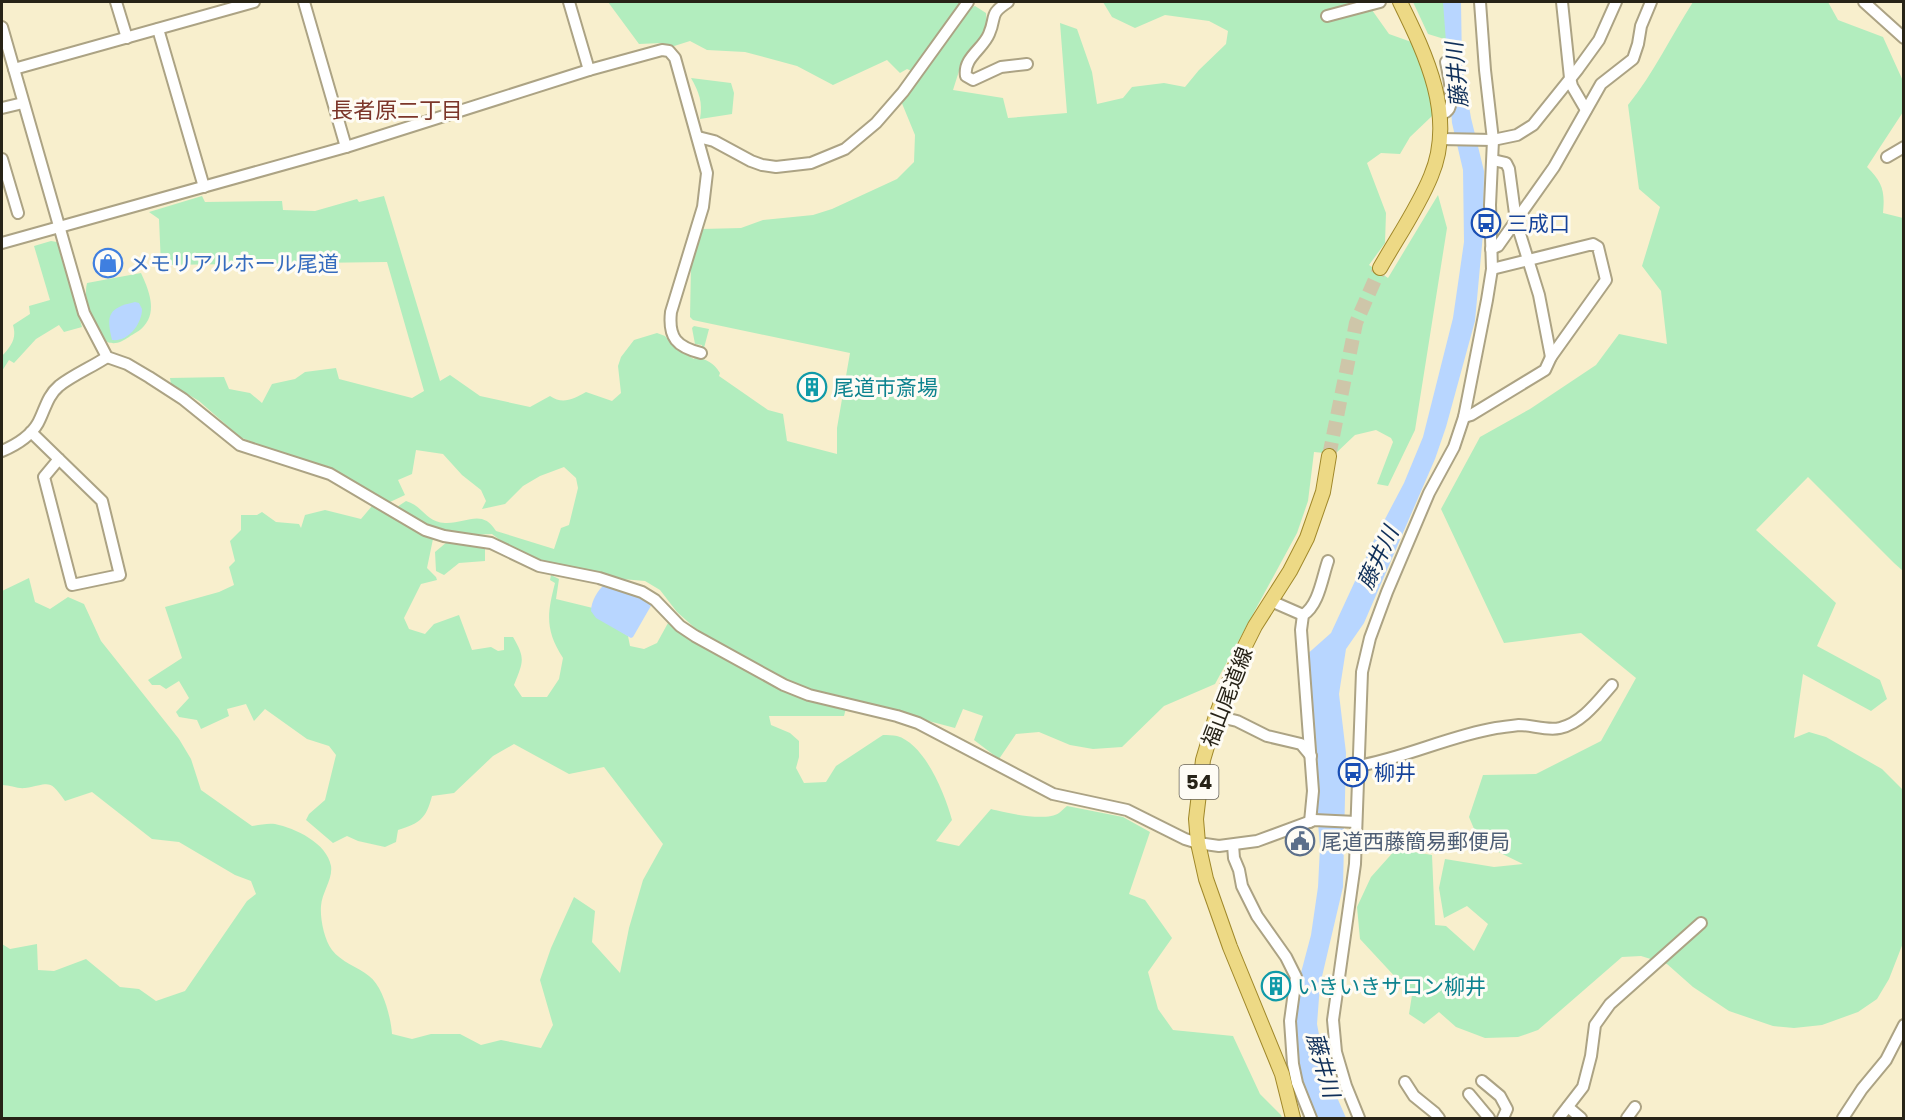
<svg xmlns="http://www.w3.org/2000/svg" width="1905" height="1120" viewBox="0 0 1905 1120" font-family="Poppins,'Noto Sans JP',sans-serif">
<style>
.green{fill:#b2edbe}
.water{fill:#b8d6ff}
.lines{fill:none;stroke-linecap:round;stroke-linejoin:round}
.major-tunnel{stroke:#cec6a9;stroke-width:14;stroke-dasharray:14 7;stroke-linecap:butt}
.minor-casing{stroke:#aca384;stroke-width:14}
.major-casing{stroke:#a0882a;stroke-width:16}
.minor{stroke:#fff;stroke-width:10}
.major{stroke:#edd985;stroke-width:14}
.labels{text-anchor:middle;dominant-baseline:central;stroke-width:6;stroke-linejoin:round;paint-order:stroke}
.shield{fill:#fefcf5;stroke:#68645a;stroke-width:1.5}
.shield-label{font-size:20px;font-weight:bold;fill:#272317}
.transit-label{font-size:21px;fill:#164399;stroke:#fefcf5;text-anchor:start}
.shop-label{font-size:21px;fill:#366cbe;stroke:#fefcf5;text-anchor:start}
.culture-label{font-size:21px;fill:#0d838f;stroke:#fefcf5;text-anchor:start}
.street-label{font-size:21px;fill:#272317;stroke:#fefcf5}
.service-label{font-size:21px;fill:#4e5e75;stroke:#fefcf5;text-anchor:start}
.water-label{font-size:22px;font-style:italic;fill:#0f2f59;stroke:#fefcf5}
.neighbourhood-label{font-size:22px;fill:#7c362a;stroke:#fefcf5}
</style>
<rect width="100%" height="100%" fill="#f8efcd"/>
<!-- green -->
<g class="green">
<polygon points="608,2 964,2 914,72 907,69 900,73 887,60 833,85 797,66 745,52 707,50 690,41 671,47 662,43 639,44"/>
<path d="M 1103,2 L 1376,2 L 1372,10 L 1389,34 L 1417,44 L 1442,101 L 1431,117 L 1410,137 L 1400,154 L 1381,153 L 1367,163 L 1386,213 L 1385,243 L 1369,265 L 1388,278 L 1438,195 L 1447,228 L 1415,430 L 1388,486 L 1377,484 L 1393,442 L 1391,438 L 1376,430 L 1355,435 L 1335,454 L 1314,452 L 1308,501 L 1297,533 L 1215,684 L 1164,706 L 1122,747 L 1093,749 L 1070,745 L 1039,732 L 1016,734 L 999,759 L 974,740 L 983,716 L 963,709 L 955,728 L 804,688 L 722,645 L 696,629 L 677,612 L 660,590 L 645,581 L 622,579 L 601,572 L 545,562 L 504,543 L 492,534 C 447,537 434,531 397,507 L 406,501 C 423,506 426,522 445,523 C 466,524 482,508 496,531 L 554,549 L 561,528 L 569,525 L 578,488 L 576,478 L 564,467 L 540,476 L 523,486 L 505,504 L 482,509 L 486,501 L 481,490 L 462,475 L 443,454 L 416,450 L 412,474 L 398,480 L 405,495 L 390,502 L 338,472 L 259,445 L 240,437 L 199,401 L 171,384 L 170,378 L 224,377 L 229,389 L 250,393 L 262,403 L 272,384 L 295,379 L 305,372 L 336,368 L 339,379 L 412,398 L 424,391 L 387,262 L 161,265 L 159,219 L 149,212 L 202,196 L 205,202 L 282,201 L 283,210 L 315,211 L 357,199 L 359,202 L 384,196 L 440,381 L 450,375 L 480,396 L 530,407 L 550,396 C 563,405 573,399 586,392 L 612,401 L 621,393 L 618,366 L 621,357 L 634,340 L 657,333 L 665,336 L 676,349 L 694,359 L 695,357 C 706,359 714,363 720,373 L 719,376 L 768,410 L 783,414 L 787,441 L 837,454 L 837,428 L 850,353 L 693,320 L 690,317 L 691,265 L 702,229 L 741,228 L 763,220 L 813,215 L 832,209 L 897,179 L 914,162 L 915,135 L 901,101 L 963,11 L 975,6 L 986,13 L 987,26 L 959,71 L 953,90 L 1003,98 L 1008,118 L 1067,113 L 1060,23 L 1077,29 L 1092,72 L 1097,104 L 1123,98 L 1132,87 L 1164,83 L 1185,87 L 1199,70 L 1226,44 L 1228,31 L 1209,21 L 1165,15 L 1135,28 L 1112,17 Z"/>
<polygon points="1413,2 1449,2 1454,42 1428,34"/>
<path d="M 1693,2 L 1828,2 L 1838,20 L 1883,37 L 1903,81 L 1903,112 L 1867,167 C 1883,183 1885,191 1883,213 L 1903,218 L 1903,571 L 1894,563 L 1808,477 L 1756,530 L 1836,603 L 1817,646 L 1880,680 L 1887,699 L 1871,711 L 1803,674 L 1794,738 L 1809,732 L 1826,737 L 1882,769 L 1903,790 L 1903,943 L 1889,979 L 1877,999 L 1858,1012 L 1822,1025 L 1794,1028 L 1773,1026 L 1729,1011 L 1693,987 L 1667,964 L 1641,956 L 1622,957 L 1538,1030 L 1518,1037 L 1485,1038 L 1456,1027 L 1439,1012 L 1424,1024 L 1409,1014 L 1412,995 L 1360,939 L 1357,907 L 1371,877 L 1396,849 L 1432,855 L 1435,925 L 1446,926 L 1474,951 L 1488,924 L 1467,906 L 1444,918 L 1439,888 L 1445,859 L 1494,867 L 1523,864 L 1480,843 L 1469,817 L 1483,775 L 1536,774 L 1601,741 L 1636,678 L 1581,633 L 1504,643 L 1441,509 L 1480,437 L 1530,409 L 1596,365 L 1619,334 L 1667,344 L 1661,291 L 1642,266 L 1660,207 L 1639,189 L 1628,105 C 1654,73 1671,36 1693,2 Z"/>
<path d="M 691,78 L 731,83 L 734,93 L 732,114 L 700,119 C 703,102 699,92 691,78 Z"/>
<path d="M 51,241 L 57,242 L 58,244 L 82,327 L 64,332 L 59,325 L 36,339 L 14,363 L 9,360 L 2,371 L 2,356 C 11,346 17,339 13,325 L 30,314 L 29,306 L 50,300 L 34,246 Z"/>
<path d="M 141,273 C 148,288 158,311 144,326 C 140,331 133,334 129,337 C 121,342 116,345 107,342 C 96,323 82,305 87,283 Z"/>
<polygon points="694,326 709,329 704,348 702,347 702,345 695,344 692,328"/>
<path d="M 372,506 L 421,534 L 433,539 L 427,568 L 436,577 L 437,580 L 421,584 L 404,618 L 409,629 L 425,634 L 434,624 L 459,615 L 472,650 L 491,647 L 498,651 L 504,650 L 504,637 L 513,637 C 526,659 523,662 514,685 L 522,697 L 547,697 L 559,679 L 563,658 C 545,630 547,614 555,583 L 550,580 L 551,575 L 559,579 L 556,599 L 601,610 L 615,628 L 628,636 L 630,646 L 644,649 L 657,643 L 668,623 L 703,647 L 782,689 L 846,708 L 844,716 L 769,716 L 771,725 L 790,733 L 799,741 L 799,757 L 796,768 L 804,783 L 826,782 L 836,766 L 883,735 C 887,735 893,735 897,736 C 925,744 945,794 952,820 L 936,841 L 959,846 L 991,809 C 1006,813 1046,822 1059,813 C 1062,811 1064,808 1067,806 L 1123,817 L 1150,832 L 1129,894 L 1145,900 L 1172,938 L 1148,972 L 1158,1009 L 1173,1030 L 1233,1036 L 1260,1094 L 1281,1115 L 1282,1118 L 2,1118 L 2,944 L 10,949 L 37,944 L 38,970 L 54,971 L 86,959 L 120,987 L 139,989 L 156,1001 L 185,991 L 247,901 L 256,894 L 251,881 L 235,875 L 179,842 L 152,839 L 92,792 L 65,801 C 49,778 50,784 25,788 C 18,789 10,785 2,785 L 2,591 L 29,578 L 35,602 L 50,609 L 68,597 L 84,604 L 101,641 L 179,739 L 191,759 L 201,790 L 252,826 C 259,825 268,823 275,824 C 295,828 327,843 331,866 C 333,879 322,892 321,906 C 320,918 324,939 332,950 C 341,962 358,967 369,976 C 383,986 391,1018 392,1034 L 412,1039 L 431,1034 L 460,1034 L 481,1045 L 501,1040 L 541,1048 L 553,1025 L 540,980 L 551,948 L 574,897 L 595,911 L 592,942 L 620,973 L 629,928 L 643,880 L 663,844 L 604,767 L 569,774 L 514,744 L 493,756 L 454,793 L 432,796 C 426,819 420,823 398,830 L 396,842 L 385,847 L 358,841 L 347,836 L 333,843 L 306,820 L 309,814 L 325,800 L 336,755 L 329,746 L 307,739 L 265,709 L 254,721 L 246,704 L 227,709 L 229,716 L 201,729 L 197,720 L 179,717 L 176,712 L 189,698 L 179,681 L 166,689 L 160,685 L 152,685 L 148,680 L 182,658 L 165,607 L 219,592 L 234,585 L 229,567 L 235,561 L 230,541 L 241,530 L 241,515 L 257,515 L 262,512 L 276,522 L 299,524 L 301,528 L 305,515 L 325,510 L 361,519 Z"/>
<polygon points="447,542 471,544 485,549 485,561 459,563 444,575 436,571 435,552"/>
</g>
<!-- water -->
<g class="water">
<polygon points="1443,2 1461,2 1462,65 1471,118 1484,171 1483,234 1475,321 1446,427 1435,459 1364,623 1346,649 1339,694 1346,753 1343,887 1320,985 1317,1024 1326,1072 1346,1118 1316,1118 1305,1093 1298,1054 1295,1017 1298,984 1311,935 1318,887 1320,847 1304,657 1331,633 1374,540 1404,483 1423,437 1453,318 1464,242 1463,170 1452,123"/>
<path d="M 135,302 L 139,303 L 142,309 C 142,323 129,342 112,340 C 106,315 108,308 135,302 Z"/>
<path d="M 605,584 L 629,592 L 652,604 L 633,637 L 631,638 L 596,618 L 591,611 C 591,601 598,590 605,584 Z"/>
</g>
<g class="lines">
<!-- major-tunnel -->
<polyline class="major-tunnel" points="1329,456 1356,323 1380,268"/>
<!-- minor casing -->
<g class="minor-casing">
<g id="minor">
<polyline points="116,2 127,38"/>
<polyline points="304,2 346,147"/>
<polyline points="569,2 589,70"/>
<path d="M 1008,2 C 988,15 997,16 989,34 C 983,49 963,58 966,76 L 973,80 L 1001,67 L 1027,64"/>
<polyline points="1562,2 1570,78 1572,86 1586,110"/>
<polyline points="1864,2 1904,38"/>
<polyline points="1327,16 1380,2"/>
<polyline points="2,27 84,313 107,357 127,364 149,377 183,399 240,445 330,474 425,530 444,536 491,543 539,566 599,578 642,592 655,600 680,626 695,636 784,685 809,695 897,716 918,723 1053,794 1127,810 1185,839 1198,843 1219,846 1257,841 1314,820 1356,822"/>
<polyline points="158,29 204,187"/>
<polyline points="14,69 254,2"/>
<polyline points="2,108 23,103"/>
<path d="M 1440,115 C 1443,113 1446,113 1448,110 C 1455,103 1448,71 1446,62"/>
<polyline points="698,137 714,141 751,161 762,165 776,167 811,163 845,149 876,123 903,92 968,2"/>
<polyline points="1440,139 1493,140 1517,135 1533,125 1578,69 1599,40 1616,2"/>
<polyline points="1887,157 1904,147"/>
<polyline points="2,159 18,213"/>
<polyline points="1493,160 1506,163 1509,169 1516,221 1539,295 1551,357"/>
<path d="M 2,243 L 346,147 L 589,70 L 662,50 L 669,51 L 675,58 L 707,173 L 703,207 L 671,312 C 668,338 677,347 701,353"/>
<polyline points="1491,249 1498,246 1554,167 1601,84 1633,59 1638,44 1641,26 1651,2"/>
<polyline points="1464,417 1471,415 1545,370 1551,357 1606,280 1598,247 1593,244 1492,269"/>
<polyline points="31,432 102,501 120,575 72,585 44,477 59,459"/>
<path d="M 2,451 C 16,445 30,437 38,423 C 45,410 47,396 59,386 C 73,375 92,367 107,357"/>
<polyline points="1271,601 1303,615"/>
<polyline points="1216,716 1237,721 1267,736 1301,744 1311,756"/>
<path d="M 1358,766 C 1405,758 1449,736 1496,728 C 1503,727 1511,726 1519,725 C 1532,725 1547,731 1560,728 C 1582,723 1598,701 1612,685"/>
<path d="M 1310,822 L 1313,791 L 1301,630 L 1303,615 C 1319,605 1322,578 1328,561"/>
<polyline points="1233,845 1234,858 1239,870 1242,886 1257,916 1286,957 1296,977 1290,1021 1293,1064 1297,1083 1311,1118"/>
<polyline points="1482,1081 1500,1096 1507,1109 1503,1118"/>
<polyline points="1405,1082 1414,1096 1435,1113 1439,1118"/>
<polyline points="1469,1094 1489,1118"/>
<polyline points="1568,1107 1581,1118"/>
<polyline points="1359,1118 1346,1086 1336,1052 1333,1020 1355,864 1362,672 1370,638 1387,592 1429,493 1454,447 1464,417 1487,300 1492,269 1490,205 1493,140 1485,70 1480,2"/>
<polyline points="1559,1118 1583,1087 1591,1056 1595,1025 1610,1004 1701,923"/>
<polyline points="1627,1118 1635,1107"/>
<polyline points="1843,1118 1862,1089 1886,1060 1904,1025"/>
</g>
</g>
<!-- major casing -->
<g class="major-casing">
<g id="major">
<path d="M 1380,268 C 1397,238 1418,208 1431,176 C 1456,117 1426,55 1400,2"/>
<polyline points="1293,1118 1282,1074 1230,947 1206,879 1198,843 1196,819 1203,760 1216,716 1234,668 1255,626 1290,571 1307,538 1323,492 1329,456"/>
</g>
</g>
<!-- minor -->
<use href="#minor" class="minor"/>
<!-- major -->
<use href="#major" class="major"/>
</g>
<!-- icons -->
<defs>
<g id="bus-ring" transform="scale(1.5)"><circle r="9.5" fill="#fefcf5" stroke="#1a4fb4" stroke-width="1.5"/><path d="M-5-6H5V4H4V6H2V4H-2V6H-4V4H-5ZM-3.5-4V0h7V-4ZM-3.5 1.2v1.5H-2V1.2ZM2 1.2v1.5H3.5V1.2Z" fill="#1a4fb4"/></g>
<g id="shop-ring" transform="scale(1.5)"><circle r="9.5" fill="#fefcf5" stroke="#3f7fe0" stroke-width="1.5"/><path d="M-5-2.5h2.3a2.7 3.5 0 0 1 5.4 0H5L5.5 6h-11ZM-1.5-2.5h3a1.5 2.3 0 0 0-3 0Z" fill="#3f7fe0"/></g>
<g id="building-ring" transform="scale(1.5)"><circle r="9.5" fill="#fefcf5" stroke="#0f9aa8" stroke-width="1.5"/><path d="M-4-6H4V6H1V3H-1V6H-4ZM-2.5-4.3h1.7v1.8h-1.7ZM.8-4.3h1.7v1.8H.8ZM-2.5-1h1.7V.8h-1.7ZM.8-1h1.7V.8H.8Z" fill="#0f9aa8"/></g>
<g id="civic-ring" transform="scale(1.5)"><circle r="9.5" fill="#fefcf5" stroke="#5c6f8a" stroke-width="1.5"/><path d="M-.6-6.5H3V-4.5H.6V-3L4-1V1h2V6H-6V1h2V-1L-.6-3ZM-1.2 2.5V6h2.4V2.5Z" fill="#5c6f8a"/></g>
</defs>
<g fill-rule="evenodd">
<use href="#bus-ring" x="1486" y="223"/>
<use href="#shop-ring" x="108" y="263"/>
<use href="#building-ring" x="812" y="387"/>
<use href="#bus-ring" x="1353" y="772"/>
<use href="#civic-ring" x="1300" y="841"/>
<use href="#building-ring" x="1276" y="986"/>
</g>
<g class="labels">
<!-- shield labels -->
<rect class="shield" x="1179.5" y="765" width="39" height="34" rx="4.5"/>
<g class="shield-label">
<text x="1199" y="782">54</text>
</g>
<!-- transit labels -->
<g class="transit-label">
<text x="1507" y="223">三成口</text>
<text x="1374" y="772">柳井</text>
</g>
<!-- shop labels -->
<g class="shop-label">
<text x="129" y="263">メモリアルホール尾道</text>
</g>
<!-- culture labels -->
<g class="culture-label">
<text x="833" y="387">尾道市斎場</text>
<text x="1297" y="986">いきいきサロン柳井</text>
</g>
<!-- street labels -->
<g class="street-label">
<text transform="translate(1227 697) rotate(-69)">福山尾道線</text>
</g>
<!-- service labels -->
<g class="service-label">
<text x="1321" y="841">尾道西藤簡易郵便局</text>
</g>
<!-- water labels -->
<g class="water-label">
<text transform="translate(1457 75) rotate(-95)">藤井川</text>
<text transform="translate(1378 558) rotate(-65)">藤井川</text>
<text transform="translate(1323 1065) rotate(74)">藤井川</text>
</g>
<!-- neighbourhood labels -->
<g class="neighbourhood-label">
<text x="397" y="110">長者原二丁目</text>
</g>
</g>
<!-- border -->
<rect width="1905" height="1120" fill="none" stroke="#272317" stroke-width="6"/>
</svg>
